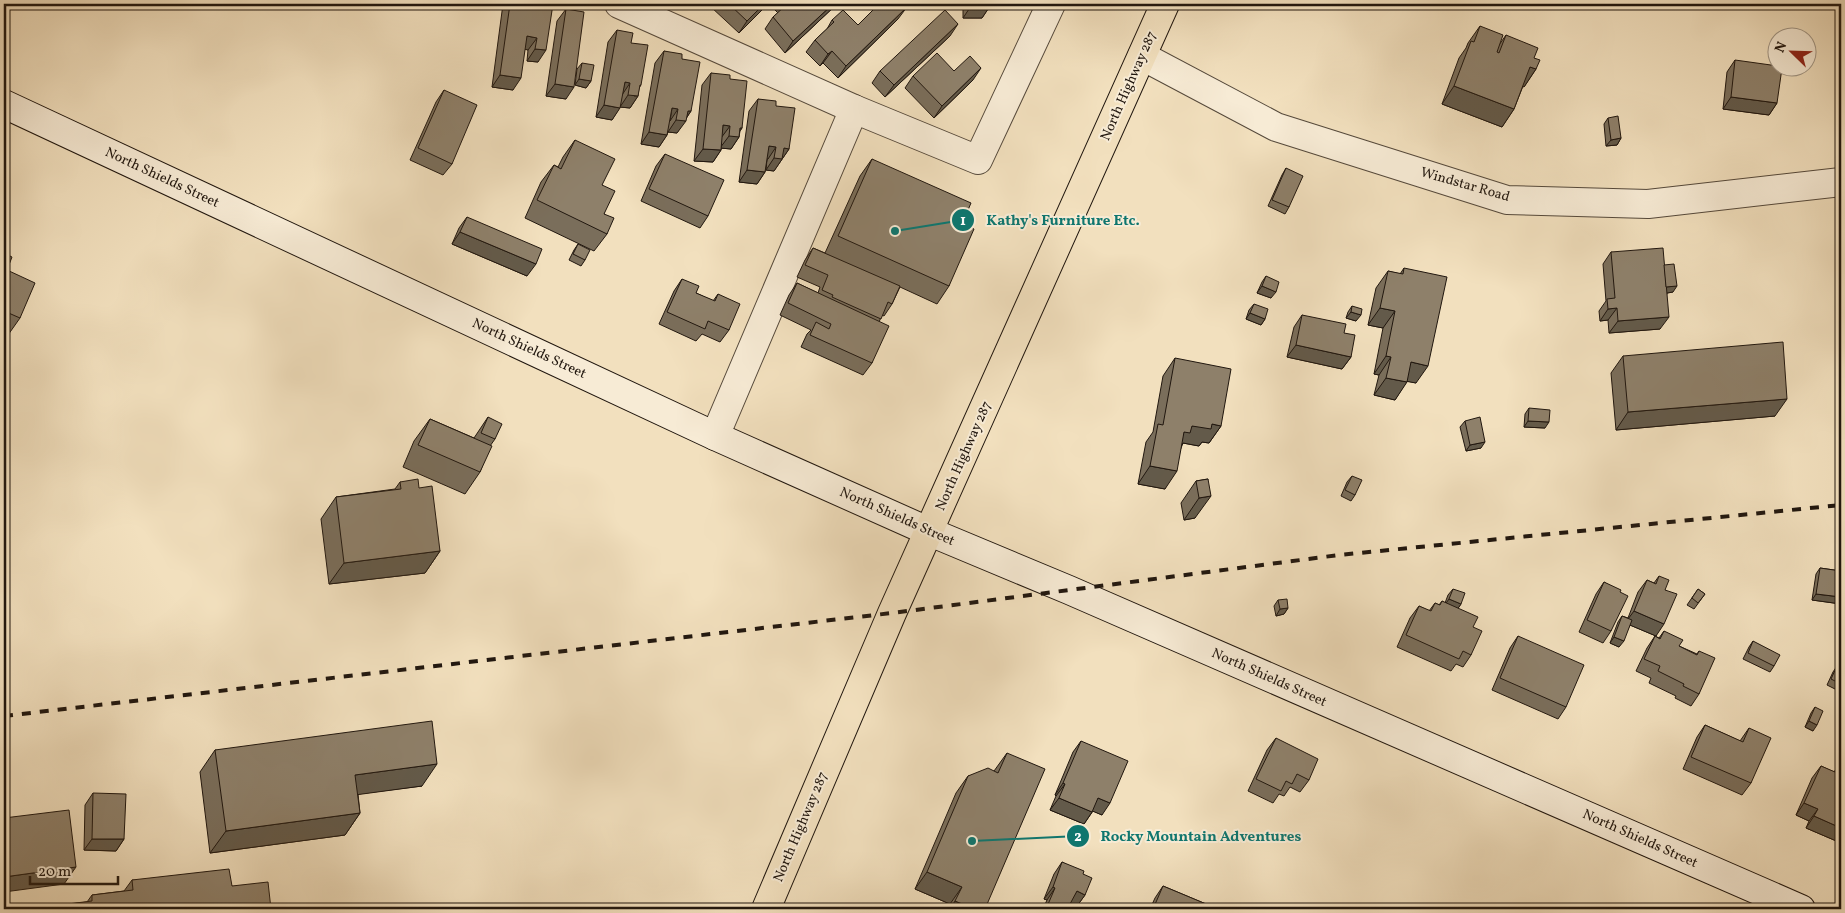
<svg xmlns="http://www.w3.org/2000/svg" width="1845" height="913" viewBox="0 0 1845 913" font-family="Vollkorn,serif">
<style>
.lines{fill:none;stroke-linecap:round;stroke-linejoin:round}
.street-casing{stroke:#55493b;stroke-width:30}
.secondary-casing{stroke:#21170f;stroke-width:30}
.highway-casing{stroke:#21170f;stroke-width:30}
.street{stroke:#f7ebd5;stroke-width:28}
.secondary{stroke:#f7ebd5;stroke-width:28}
.highway{stroke:#f2e0be;stroke-width:28}
.rail{stroke:#21170f;stroke-width:4;stroke-dasharray:9 9;stroke-linecap:butt}
.wall{fill:#7a6e5b;stroke:#21170f}
.shaded-wall{fill:#635a4a;stroke:#21170f}
.building{fill:#8e806a;stroke:#21170f}
.labels{text-anchor:middle;dominant-baseline:central;stroke-width:4;stroke-linejoin:round;paint-order:stroke}
.street-label{font-size:14px;fill:#21170f;stroke:#f7ebd5}
.leader{fill:none;stroke:#0f766e;stroke-width:2}
.callout-dot{fill:#0f766e;stroke:#f7ebd5;stroke-width:2}
.mark-label{font-size:15px;text-anchor:middle;font-weight:bold;fill:#fff}
.callout-label{font-size:15px;text-anchor:middle;font-weight:bold;fill:#0f766e;stroke:#f7ebd5;stroke-width:4;stroke-linejoin:round;paint-order:stroke}
</style>
<rect width="100%" height="100%" fill="#f2e0be"/>
<filter id="stains"><feTurbulence type="fractalNoise" baseFrequency=".004" numOctaves="4"/><feColorMatrix values="0 0 0 0 .2 0 0 0 0 .09 0 0 0 0 .02 0 0 0 .5 -.17"/></filter>
<radialGradient id="worn" r=".72"><stop offset=".6" stop-color="#630" stop-opacity="0"/><stop offset="1" stop-color="#630" stop-opacity=".3"/></radialGradient>
<g class="lines">
<!-- street casing -->
<g class="street-casing">
<g id="street">
<polyline points="619,4 854,109 978,160 1051,4"/>
<polyline points="1142,56 1276,127 1507,200 1648,204 1841,182"/>
<polyline points="715,436 854,109"/>
</g>
</g>
<!-- secondary casing -->
<g class="secondary-casing">
<polyline id="secondary" points="4,104 715,436 930,532 1069,590 1801,909"/>
</g>
<!-- highway casing -->
<g class="highway-casing">
<polyline id="highway" points="766,909 892,613 1165,4"/>
</g>
<!-- street -->
<use href="#street" class="street"/>
<!-- secondary -->
<use href="#secondary" class="secondary"/>
<!-- highway -->
<use href="#highway" class="highway"/>
<!-- rail -->
<polyline class="rail" points="4,716 892,613 1339,555 1841,505"/>
</g>
<!-- wall -->
<g class="wall">
<polygon points="503,4 553,4 538,62 527,61 528,50 525,49 513,90 492,87"/>
<polygon points="688,4 697,4 692,8"/>
<polygon points="713,4 768,4 739,33 711,7"/>
<polygon points="779,4 837,4 785,53 765,29 773,17 778,13 775,10"/>
<polygon points="963,4 990,4 990,6 982,18 963,18"/>
<polygon points="566,9 566,99 546,96 557,21"/>
<polygon points="898,19 838,78 823,63 820,66 806,52 815,40 827,29 832,20 858,25"/>
<polygon points="1480,26 1499,45 1506,35 1534,58 1536,69 1524,87 1523,86 1514,109 1502,127 1442,104 1459,58 1466,48 1468,43"/>
<polygon points="617,30 631,43 639,88 638,96 630,108 620,107 612,120 596,117 608,42"/>
<polygon points="950,36 885,97 872,83 880,71"/>
<polygon points="664,51 682,59 691,111 677,133 668,132 667,135 659,147 641,144 655,63"/>
<polygon points="1735,60 1777,103 1769,115 1723,109 1727,72"/>
<polygon points="582,63 591,81 586,88 575,85 577,69"/>
<polygon points="954,71 973,80 934,118 905,88 913,76"/>
<polygon points="711,73 730,79 742,128 740,131 739,137 731,149 721,148 721,150 713,162 694,161 702,85"/>
<polygon points="444,90 452,164 443,175 410,160 436,102"/>
<polygon points="758,99 776,106 789,149 774,171 766,170 767,159 765,172 757,184 739,182 749,111"/>
<polygon points="1608,118 1621,138 1617,145 1606,146 1604,124"/>
<polygon points="575,140 602,185 604,214 607,234 594,251 525,218 541,182 554,165 558,167 563,157"/>
<polygon points="665,154 708,216 700,228 641,201 656,166"/>
<polygon points="872,159 962,224 949,286 937,304 900,287 892,304 884,316 882,315 879,322 872,363 863,375 801,347 807,334 811,330 780,315 789,295 797,283 818,293 820,287 797,277 805,260 813,248 825,253 860,176"/>
<polygon points="1286,168 1289,207 1285,214 1268,206 1282,175"/>
<polygon points="467,217 527,276 452,244 459,228"/>
<polygon points="578,244 585,260 581,266 569,260 574,250"/>
<polygon points="1611,252 1664,265 1673,292 1667,293 1660,329 1609,333 1608,320 1600,321 1599,311 1606,301 1603,264"/>
<polygon points="4,253 7,270 20,318 8,335 4,333"/>
<polygon points="1404,268 1416,383 1407,381 1395,400 1374,395 1379,375 1374,374 1383,328 1368,325 1376,288 1388,271 1400,274"/>
<polygon points="1266,276 1271,298 1257,293 1262,282"/>
<polygon points="682,279 696,293 713,301 718,294 729,330 720,342 702,334 696,341 659,324 674,291"/>
<polygon points="1254,304 1265,319 1261,325 1246,319 1249,310"/>
<polygon points="1352,306 1356,321 1346,318 1348,312"/>
<polygon points="1302,315 1344,333 1351,357 1342,369 1287,357 1294,327"/>
<polygon points="1623,356 1775,416 1616,430 1611,373"/>
<polygon points="1175,358 1221,426 1209,443 1202,442 1199,446 1183,443 1165,489 1138,484 1146,442 1153,432 1163,376"/>
<polygon points="1529,408 1545,428 1524,427 1525,414"/>
<polygon points="488,417 495,439 490,446 480,472 465,494 403,467 414,441 430,419 474,438"/>
<polygon points="1465,421 1481,448 1466,451 1460,427"/>
<polygon points="1352,476 1355,495 1351,501 1341,496 1347,482"/>
<polygon points="1208,479 1195,518 1184,520 1181,503 1196,481"/>
<polygon points="400,482 419,488 440,551 425,573 329,584 321,519 336,497 395,489"/>
<polygon points="1820,568 1841,571 1841,604 1812,600 1816,574"/>
<polygon points="1659,576 1665,590 1656,636 1630,625 1619,647 1610,643 1618,622 1622,616 1628,618 1638,592 1647,580 1654,583"/>
<polygon points="1604,582 1620,592 1611,631 1603,643 1579,632 1596,594"/>
<polygon points="1453,589 1461,604 1458,608 1473,627 1471,655 1463,667 1456,664 1451,671 1397,647 1410,618 1419,606 1429,611 1435,603 1439,605 1442,601 1445,603 1448,595"/>
<polygon points="1698,589 1705,594 1694,609 1687,605"/>
<polygon points="1278,600 1288,608 1284,614 1276,616 1274,606"/>
<polygon points="1664,631 1679,646 1697,654 1699,651 1699,694 1691,706 1675,698 1676,696 1649,683 1651,678 1636,671 1647,648 1655,636 1659,638"/>
<polygon points="1518,636 1566,707 1558,719 1492,690 1510,648"/>
<polygon points="1753,641 1774,666 1770,672 1743,659 1749,647"/>
<polygon points="1841,661 1841,692 1827,685 1833,672 1837,666 1839,666"/>
<polygon points="1815,707 1813,731 1805,727 1811,713"/>
<polygon points="1705,725 1740,741 1749,728 1751,783 1742,795 1683,769 1697,737"/>
<polygon points="1276,738 1309,780 1300,792 1290,787 1284,796 1279,794 1273,803 1248,791 1267,750"/>
<polygon points="1081,741 1102,815 1093,811 1084,824 1050,810 1056,796 1055,795 1073,752"/>
<polygon points="215,750 422,786 358,794 360,813 345,835 210,853 200,772"/>
<polygon points="1007,753 985,909 947,909 950,904 915,889 956,793 968,776 994,771"/>
<polygon points="1821,766 1834,772 1836,769 1841,843 1806,828 1809,821 1796,815 1812,778"/>
<polygon points="93,793 124,839 116,851 84,850 85,805"/>
<polygon points="1062,862 1083,874 1085,895 1077,906 1081,909 1043,909 1047,900 1044,899 1054,874"/>
<polygon points="132,880 232,886 271,909 34,909 35,908 87,902 92,895 124,891"/>
<polygon points="1163,886 1218,909 1150,909 1155,898"/>
</g>
<!-- shaded-wall -->
<g class="shaded-wall">
<polygon points="764,4 768,4 739,33 747,21"/>
<polygon points="833,4 837,4 785,53 793,41"/>
<polygon points="971,6 990,6 982,18 963,18"/>
<polygon points="907,7 898,19 838,78 846,66"/>
<polygon points="958,24 950,36 885,97 894,85"/>
<polygon points="527,36 537,38 528,50 519,48"/>
<polygon points="535,49 546,50 538,62 527,61"/>
<polygon points="832,51 823,63 820,66 828,54"/>
<polygon points="1530,67 1536,69 1524,87 1518,85"/>
<polygon points="981,68 973,80 934,118 942,106"/>
<polygon points="500,75 521,78 513,90 492,87"/>
<polygon points="579,79 591,81 586,88 575,85"/>
<polygon points="625,82 630,83 622,95"/>
<polygon points="555,84 574,87 566,99 546,96"/>
<polygon points="640,85 641,85 634,96 638,96 630,108 620,107 628,95"/>
<polygon points="1454,86 1514,109 1502,127 1442,104"/>
<polygon points="1731,97 1777,103 1769,115 1723,109"/>
<polygon points="604,105 620,108 612,120 596,117"/>
<polygon points="672,108 678,109 670,121"/>
<polygon points="688,111 691,111 684,121 686,121 677,133 668,132 676,120"/>
<polygon points="723,125 730,126 721,138"/>
<polygon points="740,128 742,128 736,136 739,137 731,149 720,148 729,136"/>
<polygon points="649,132 667,135 659,147 641,144"/>
<polygon points="1621,138 1617,145 1606,146 1611,140"/>
<polygon points="769,146 776,147 768,159 761,158"/>
<polygon points="784,148 789,149 774,171 766,170 774,158"/>
<polygon points="703,149 721,150 713,162 694,161"/>
<polygon points="747,170 765,172 757,184 739,182"/>
<polygon points="460,232 536,264 527,276 452,244"/>
<polygon points="1262,286 1276,292 1271,298 1257,293"/>
<polygon points="1677,286 1673,292 1661,294 1665,287"/>
<polygon points="1380,308 1395,311 1383,328 1368,325"/>
<polygon points="1617,308 1608,320 1600,321 1608,309"/>
<polygon points="1351,312 1361,315 1356,321 1346,318"/>
<polygon points="1250,313 1265,319 1261,325 1246,319"/>
<polygon points="1669,317 1660,329 1609,333 1618,321"/>
<polygon points="1296,345 1351,357 1342,369 1287,357"/>
<polygon points="1386,356 1391,357 1379,375 1374,374"/>
<polygon points="1411,362 1428,366 1416,383 1399,380"/>
<polygon points="1386,378 1407,382 1395,400 1374,395"/>
<polygon points="1787,399 1775,416 1616,430 1628,412"/>
<polygon points="1528,421 1549,422 1545,428 1524,427"/>
<polygon points="1212,424 1221,426 1209,443 1202,442 1199,446 1183,443 1178,450 1184,432 1192,426"/>
<polygon points="1485,442 1481,448 1466,451 1470,445"/>
<polygon points="1150,466 1177,471 1165,489 1138,484"/>
<polygon points="1211,496 1195,518 1184,520 1199,498"/>
<polygon points="440,551 425,573 329,584 344,563"/>
<polygon points="1816,594 1841,597 1841,604 1812,600"/>
<polygon points="1449,599 1461,604 1457,610 1444,606"/>
<polygon points="1288,608 1284,614 1276,616 1280,609"/>
<polygon points="1634,611 1664,624 1656,636 1625,623"/>
<polygon points="1614,637 1624,641 1619,647 1610,643"/>
<polygon points="1809,721 1817,725 1813,731 1805,727"/>
<polygon points="437,764 422,786 340,797 355,775"/>
<polygon points="1063,783 1065,784 1056,796 1055,795"/>
<polygon points="1059,798 1092,812 1084,824 1050,810"/>
<polygon points="1098,798 1110,803 1102,815 1090,810"/>
<polygon points="1804,803 1818,809 1809,821 1796,815"/>
<polygon points="360,813 345,835 210,853 226,831"/>
<polygon points="1814,816 1841,828 1841,843 1806,828"/>
<polygon points="92,839 124,839 116,851 84,850"/>
<polygon points="76,867 64,884 4,892 4,877"/>
<polygon points="927,872 962,887 950,904 915,889"/>
<polygon points="1053,887 1055,888 1047,900 1044,899"/>
<polygon points="1077,891 1085,895 1077,906 1069,903"/>
<polygon points="955,901 974,909 950,909"/>
</g>
<!-- building -->
<g class="building">
<polygon points="510,4 553,4 546,50 535,49 537,38 527,36 521,78 500,75"/>
<polygon points="729,4 764,4 747,21"/>
<polygon points="787,4 833,4 793,41 773,17"/>
<polygon points="879,4 903,4 907,7 846,66 832,51 828,54 815,40 834,22 832,20 843,10 858,25"/>
<rect x="971" y="4" width="19" height="2"/>
<polygon points="566,9 584,12 574,87 555,84"/>
<polygon points="945,10 958,24 894,85 880,71"/>
<polygon points="1480,26 1503,35 1497,52 1499,53 1506,35 1538,48 1534,58 1540,60 1536,69 1530,67 1514,109 1454,86 1471,41 1474,42"/>
<polygon points="617,30 633,33 631,43 648,45 641,85 640,85 638,96 628,95 630,83 625,82 620,108 604,105"/>
<polygon points="664,51 682,54 682,59 700,62 691,111 688,111 686,121 676,120 678,109 672,108 667,135 649,132"/>
<polygon points="937,53 954,71 970,56 981,68 942,106 913,76"/>
<polygon points="1735,60 1778,66 1778,68 1782,68 1777,103 1731,97"/>
<polygon points="582,63 594,65 591,81 579,79"/>
<polygon points="711,73 730,75 730,79 747,81 742,128 740,128 739,137 729,136 730,126 723,125 721,150 703,149"/>
<polygon points="444,90 477,105 452,164 418,148"/>
<polygon points="758,99 776,101 776,106 795,108 789,149 784,148 782,159 774,158 776,147 769,146 765,172 747,170"/>
<polygon points="1618,116 1621,138 1611,140 1608,118"/>
<polygon points="575,140 615,159 602,185 615,191 604,214 614,218 607,234 537,200 554,165 561,169"/>
<polygon points="665,154 724,180 708,216 649,189"/>
<polygon points="872,159 971,203 962,224 974,229 949,286 838,236"/>
<polygon points="1286,168 1303,176 1289,207 1272,200"/>
<polygon points="467,217 542,249 536,264 460,232"/>
<polygon points="578,244 590,250 585,260 573,254"/>
<polygon points="813,248 900,286 892,304 888,302 881,319 832,297 833,295 822,290 828,275 805,265"/>
<polygon points="1663,248 1669,317 1618,321 1617,308 1608,309 1607,299 1615,298 1611,252"/>
<polygon points="4,253 12,257 7,270 35,283 20,318 4,311"/>
<polygon points="1674,264 1677,286 1666,287 1664,265"/>
<polygon points="1404,268 1447,277 1428,366 1411,362 1407,382 1386,378 1391,357 1386,356 1395,311 1380,308 1388,271 1403,274"/>
<polygon points="1266,276 1279,282 1276,292 1262,286"/>
<polygon points="682,279 699,286 696,293 715,301 718,294 740,304 729,330 708,321 705,329 667,312"/>
<polygon points="797,283 889,326 872,363 810,335 816,322 829,329 831,324 788,303"/>
<polygon points="1254,304 1268,309 1265,319 1250,313"/>
<polygon points="1352,306 1362,309 1361,315 1351,312"/>
<polygon points="1302,315 1346,324 1344,333 1355,335 1351,357 1296,345"/>
<polygon points="1783,342 1787,399 1628,412 1623,356"/>
<polygon points="1175,358 1231,369 1221,426 1212,424 1211,429 1192,426 1190,433 1184,432 1177,471 1150,466 1158,424 1163,425"/>
<polygon points="1529,408 1550,410 1549,422 1528,421"/>
<polygon points="488,417 502,424 495,439 481,433"/>
<polygon points="1480,417 1485,442 1470,445 1465,421"/>
<polygon points="430,419 492,446 480,472 418,445"/>
<polygon points="1352,476 1362,480 1355,495 1345,490"/>
<polygon points="418,479 419,488 432,486 440,551 344,563 336,497 401,489 400,482"/>
<polygon points="1208,479 1211,496 1199,498 1196,481"/>
<polygon points="1820,568 1841,571 1841,597 1816,594"/>
<polygon points="1659,576 1669,580 1665,590 1677,594 1664,624 1634,611 1647,580 1656,584"/>
<polygon points="1604,582 1621,590 1620,592 1628,596 1611,631 1587,620"/>
<polygon points="1453,589 1465,593 1461,604 1449,599"/>
<polygon points="1698,589 1705,594 1698,603 1692,598"/>
<polygon points="1287,599 1288,608 1280,609 1278,600"/>
<polygon points="1442,601 1478,617 1473,627 1482,631 1471,655 1463,651 1459,659 1406,635 1419,606 1431,611 1435,603 1440,605"/>
<polygon points="1622,616 1632,620 1624,641 1614,637"/>
<polygon points="1664,631 1683,640 1679,646 1697,655 1699,651 1715,658 1699,694 1683,686 1684,684 1658,671 1660,666 1644,659 1655,636 1660,639"/>
<polygon points="1518,636 1584,665 1566,707 1500,678"/>
<polygon points="1753,641 1780,655 1774,666 1748,653"/>
<polygon points="1841,664 1841,684 1831,679 1837,666 1840,667"/>
<polygon points="1815,707 1823,711 1817,725 1809,721"/>
<polygon points="432,721 437,764 355,775 360,813 226,831 215,750"/>
<polygon points="1705,725 1743,742 1749,728 1771,738 1751,783 1691,757"/>
<polygon points="1276,738 1318,759 1309,780 1297,774 1292,784 1286,781 1281,791 1256,779"/>
<polygon points="1081,741 1128,761 1110,803 1098,798 1092,812 1059,798 1065,784 1063,783"/>
<polygon points="1007,753 1045,769 985,909 974,909 955,901 962,887 927,872 968,776 988,768 998,773"/>
<polygon points="1821,766 1835,772 1836,769 1841,772 1841,828 1814,816 1818,809 1804,803"/>
<polygon points="93,793 126,794 124,839 92,839"/>
<polygon points="69,810 76,867 4,877 4,818"/>
<polygon points="1062,862 1084,871 1083,874 1092,878 1085,895 1077,891 1070,904 1081,909 1046,909 1055,888 1053,887"/>
<polygon points="229,869 232,886 268,882 271,909 35,909 35,908 92,901 92,895 133,890 132,880"/>
<polygon points="1163,886 1218,909 1153,909"/>
</g>
<g class="labels">
<!-- street labels -->
<g class="street-label">
<text transform="translate(1129 86) rotate(-66)">North Highway 287</text>
<text transform="translate(162 178) rotate(25)">North Shields Street</text>
<text transform="translate(1465 185) rotate(16)">Windstar Road</text>
<text transform="translate(529 349) rotate(25)">North Shields Street</text>
<text transform="translate(964 456) rotate(-66)">North Highway 287</text>
<text transform="translate(897 517) rotate(24)">North Shields Street</text>
<text transform="translate(1269 678) rotate(24)">North Shields Street</text>
<text transform="translate(801 827) rotate(-67)">North Highway 287</text>
<text transform="translate(1640 839) rotate(24)">North Shields Street</text>
</g>
</g>
<!-- callouts -->
<path class="leader" d="M895 231L963 220M972 841L1078 836"/>
<g class="callout-dot">
<circle cx="895" cy="231" r="5"/>
<circle cx="972" cy="841" r="5"/>
<circle cx="963" cy="220" r="12"/>
<circle cx="1078" cy="836" r="12"/>
</g>
<g class="mark-label">
<text x="963" y="225">1</text>
<text x="1078" y="841">2</text>
</g>
<g class="callout-label">
<text x="1063" y="225">Kathy's Furniture Etc.</text>
<text x="1201" y="841">Rocky Mountain Adventures</text>
</g>
<!-- margin -->
<rect width="1845" height="913" fill="none" stroke="#f2e0be" stroke-width="20"/>
<rect x="5" y="5" width="1835" height="903" fill="none" stroke="#21170f" stroke-width="2.5"/>
<rect x="10" y="10" width="1825" height="893" fill="none" stroke="#21170f"/>
<!-- north arrow -->
<g transform="translate(1792 52) rotate(293)"><circle r="24" fill="#f7ebd5" stroke="#a19686"/>
<path d="M0-4L9 19L0 12L-9 19Z" fill="#8f2418"/>
<text y="-8" font-size="14" font-weight="bold" text-anchor="middle" fill="#21170f">N</text>
</g>
<!-- scale -->
<path d="M30 876v8h88v-8" fill="none" stroke="#21170f" stroke-width="2.5"/>
<text x="38" y="876" font-size="15" fill="#21170f" stroke="#f7ebd5" stroke-width="4" paint-order="stroke">20 m</text>
<rect width="100%" height="100%" filter="url(#stains)"/>
<rect width="100%" height="100%" fill="url(#worn)"/>
</svg>
